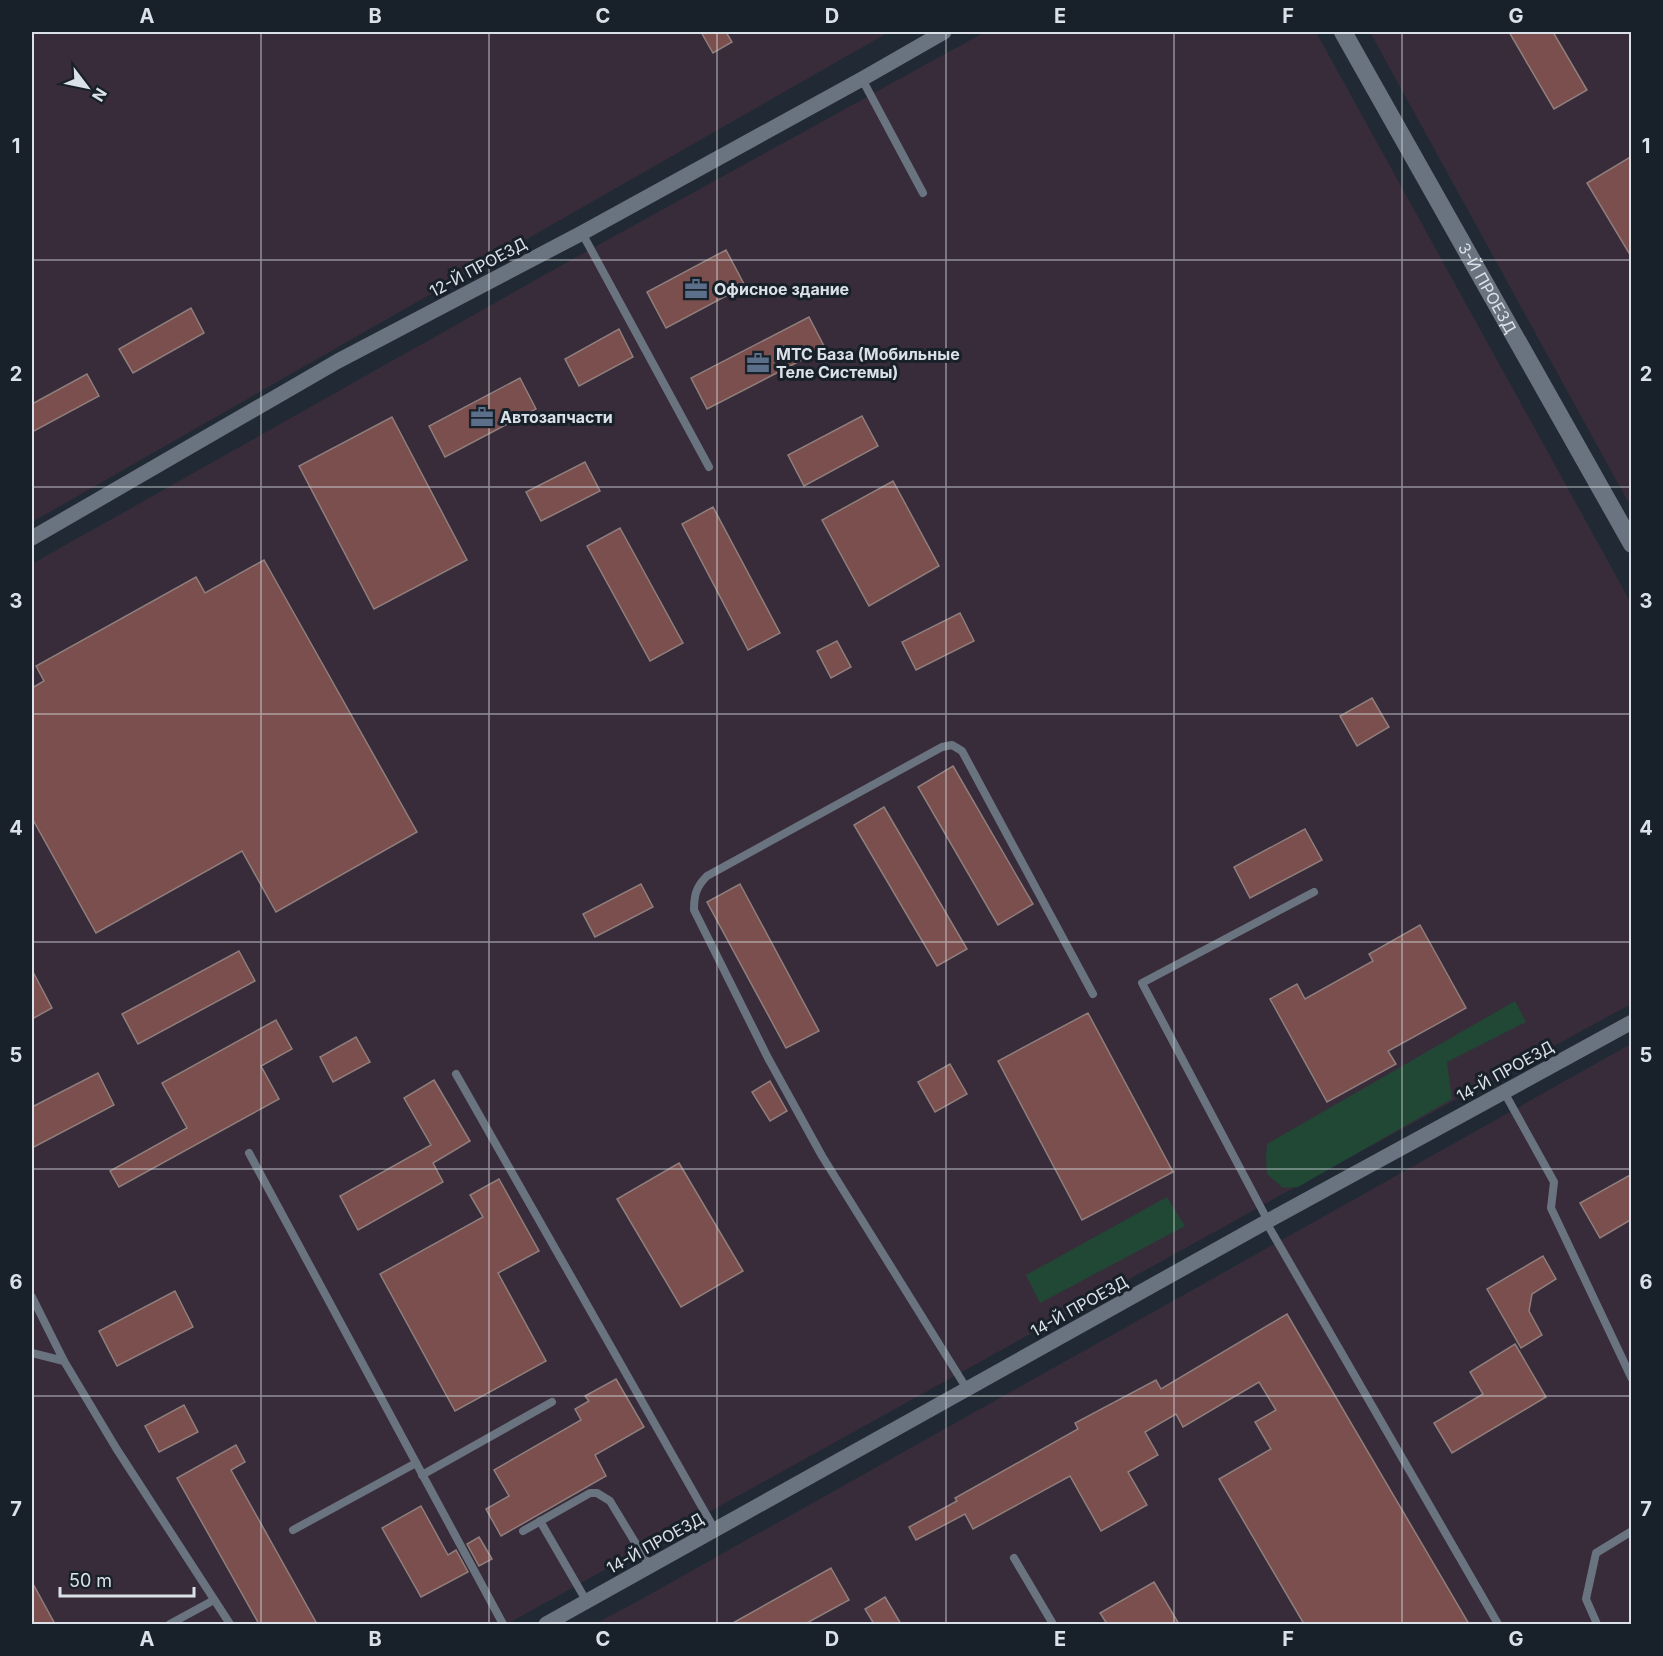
<svg xmlns="http://www.w3.org/2000/svg" width="1663" height="1656" viewBox="0 0 1663 1656" font-family="Inter,sans-serif">
<style>
.industrial{fill:#382c3a}
.green{fill:#214735}
.building{fill:#7a4f4d;stroke:#907e7d;stroke-width:1.5}
.lines{fill:none;stroke-linecap:round;stroke-linejoin:round}
.service{stroke:#6a7480;stroke-width:8}
.minor{stroke:#6a7480;stroke-width:15}
.tertiary{stroke:#6a7480;stroke-width:18}
.grid{fill:none;stroke:#dbe1e8;stroke-width:1.5;stroke-opacity:0.55}
.labels{text-anchor:middle;dominant-baseline:central;stroke-width:6;stroke-linejoin:round;paint-order:stroke}
.street-label{font-size:16px;fill:#dbe1e8;stroke:#18202a}
.poi-label{font-size:16px;font-weight:bold;fill:#dbe1e8;stroke:#18202a;text-anchor:start}
.neatline{fill:none;stroke:#dbe1e8;stroke-width:2}
.grid-label{font-size:20px;text-anchor:middle;font-weight:bold;fill:#dbe1e8}
</style>
<rect width="100%" height="100%" fill="#212a34"/>
<!-- industrial -->
<g class="industrial">
<polygon points="32,32 889,32 32,522"/>
<polygon points="985,32 1316,32 1631,603 1631,1004 1279,1196 507,1624 32,1624 32,564 571,260"/>
<polygon points="1370,32 1631,32 1631,507"/>
<polygon points="1631,1044 1631,1624 595,1624 638,1601"/>
</g>
<!-- green -->
<g class="green">
<polygon points="1515,1001 1526,1022 1447,1062 1452,1099 1298,1187 1283,1188 1267,1174 1266,1158 1267,1144"/>
<polygon points="1167,1197 1185,1226 1040,1303 1026,1275"/>
</g>
<!-- building -->
<g class="building">
<polygon points="701,32 726,32 732,42 713,53"/>
<polygon points="1509,32 1553,32 1587,90 1554,109"/>
<polygon points="1632,156 1632,258 1587,183"/>
<polygon points="726,250 745,286 666,328 647,292"/>
<polygon points="191,308 204,333 133,373 119,349"/>
<polygon points="809,317 825,348 707,409 691,378"/>
<polygon points="619,329 633,357 579,386 565,359"/>
<polygon points="87,374 99,396 32,432 32,404"/>
<polygon points="520,378 536,409 445,457 429,426"/>
<polygon points="862,416 878,446 804,486 788,455"/>
<polygon points="392,417 467,560 374,609 299,466"/>
<polygon points="585,462 600,491 541,521 526,492"/>
<polygon points="893,481 939,566 869,606 822,520"/>
<polygon points="713,507 780,633 748,650 682,524"/>
<polygon points="620,528 683,643 650,661 587,546"/>
<polygon points="264,560 417,832 276,912 242,851 96,933 32,818 32,688 44,681 36,666 196,577 205,593"/>
<polygon points="960,613 974,641 916,670 902,642"/>
<polygon points="837,641 851,667 831,678 817,651"/>
<polygon points="1372,698 1389,727 1357,746 1340,716"/>
<polygon points="953,766 1033,904 998,925 918,787"/>
<polygon points="884,807 967,949 937,966 854,825"/>
<polygon points="1305,829 1322,860 1250,898 1234,867"/>
<polygon points="641,884 653,907 595,937 583,914"/>
<polygon points="740,884 819,1031 786,1048 707,902"/>
<polygon points="1420,925 1466,1008 1388,1051 1396,1064 1327,1102 1270,999 1297,984 1305,999 1373,961 1369,954"/>
<polygon points="239,951 255,981 138,1044 122,1014"/>
<polygon points="32,970 52,1008 32,1019"/>
<polygon points="1088,1013 1173,1172 1082,1220 998,1061"/>
<polygon points="276,1020 292,1049 261,1066 279,1099 119,1187 110,1171 187,1128 162,1083"/>
<polygon points="356,1037 370,1062 333,1082 320,1057"/>
<polygon points="950,1064 967,1094 935,1112 918,1082"/>
<polygon points="98,1073 114,1105 32,1148 32,1107"/>
<polygon points="434,1080 470,1141 433,1163 443,1182 358,1230 340,1196 431,1145 404,1098"/>
<polygon points="770,1081 787,1111 770,1121 752,1092"/>
<polygon points="679,1163 743,1271 681,1307 617,1199"/>
<polygon points="1632,1174 1632,1219 1600,1238 1580,1203"/>
<polygon points="499,1179 539,1251 498,1273 546,1361 455,1411 380,1274 483,1217 470,1195"/>
<polygon points="1543,1256 1556,1279 1532,1294 1529,1311 1542,1335 1521,1348 1487,1289"/>
<polygon points="175,1291 193,1327 117,1366 99,1331"/>
<polygon points="1287,1314 1469,1624 1304,1624 1219,1479 1271,1449 1255,1422 1276,1410 1259,1382 1183,1427 1176,1414 1145,1432 1158,1455 1128,1472 1147,1505 1101,1531 1070,1476 973,1529 965,1514 916,1540 909,1527 957,1501 955,1498 1078,1429 1075,1423 1156,1380 1161,1389"/>
<polygon points="1515,1344 1546,1397 1452,1453 1434,1423 1483,1394 1470,1372"/>
<polygon points="616,1379 644,1427 595,1455 606,1476 501,1536 486,1509 509,1496 494,1470 581,1420 575,1409 589,1401 585,1396"/>
<polygon points="184,1405 198,1432 159,1452 145,1426"/>
<polygon points="236,1445 245,1462 231,1470 317,1624 259,1624 177,1478"/>
<polygon points="421,1506 448,1555 456,1550 468,1572 421,1597 382,1528"/>
<polygon points="479,1537 492,1559 479,1566 467,1544"/>
<polygon points="831,1568 849,1600 805,1624 731,1624"/>
<polygon points="32,1582 55,1624 32,1624"/>
<polygon points="1154,1582 1179,1624 1107,1624 1100,1613"/>
<polygon points="885,1597 901,1624 874,1624 865,1609"/>
</g>
<g class="lines">
<!-- service -->
<g class="service">
<polyline points="862,79 923,193"/>
<polyline points="582,233 709,467"/>
<polyline points="456,1074 715,1530"/>
<polyline points="1504,1092 1554,1182 1551,1208 1632,1379"/>
<polyline points="249,1153 503,1624"/>
<polyline points="1268,1221 1142,983 1314,892"/>
<polyline points="1266,1222 1498,1624"/>
<polyline points="32,1297 64,1361"/>
<polyline points="32,1353 64,1361 116,1448 230,1624"/>
<path d="M 967,1389 L 822,1156 L 768,1058 L 694,910 C 694,895 696,887 707,876 L 942,747 L 952,745 L 962,751 L 1093,994"/>
<polyline points="422,1475 552,1402"/>
<polyline points="540,1521 587,1602"/>
<polyline points="293,1530 416,1463"/>
<polyline points="523,1531 590,1493 597,1493 610,1501 650,1567"/>
<polyline points="1014,1558 1053,1624"/>
<polyline points="170,1624 214,1600"/>
<polyline points="1597,1624 1586,1599 1596,1553 1632,1531"/>
</g>
<!-- minor -->
<g class="minor">
<polyline points="32,538 338,361 582,233 862,79 944,32"/>
<polyline points="546,1624 1266,1222 1632,1022"/>
</g>
<!-- tertiary -->
<path class="tertiary" id="s1" d="M 1343,32 L 1632,544"/>
</g>
<!-- grid -->
<path class="grid" d="M 261,32 L 261,1624M 489,32 L 489,1624M 717,32 L 717,1624M 946,32 L 946,1624M 1174,32 L 1174,1624M 1402,32 L 1402,1624M 32,260 L 1632,260M 32,487 L 1632,487M 32,714 L 1632,714M 32,942 L 1632,942M 32,1169 L 1632,1169M 32,1396 L 1632,1396"/>
<!-- icons -->
<defs>
<g id="office-bare" transform="scale(1.8)"><path d="M-6-3h4V-5.5h4V-3h4V5H-6ZM-1-4.5V-3h2v-1.5ZM-6 0V1H6V0Z" fill="#5c6f8a" stroke="#18202a" stroke-width="2.5" paint-order="stroke"/></g>
</defs>
<g fill-rule="evenodd">
<use href="#office-bare" x="696" y="289"/>
<use href="#office-bare" x="758" y="363"/>
<use href="#office-bare" x="482" y="417"/>
</g>
<g class="labels">
<!-- street labels -->
<g class="street-label">
<text transform="translate(478 267) rotate(-28)">12-Й ПРОЕЗД</text>
<text stroke="none"><textPath href="#s1" startOffset="294">3-Й ПРОЕЗД</textPath></text>
<text transform="translate(1505 1071) rotate(-29)">14-Й ПРОЕЗД</text>
<text transform="translate(1079 1306) rotate(-29)">14-Й ПРОЕЗД</text>
<text transform="translate(655 1543) rotate(-29)">14-Й ПРОЕЗД</text>
</g>
<!-- poi labels -->
<g class="poi-label">
<text x="714" y="289">Офисное здание</text>
<text x="776" y="354">МТС База (Мобильные<tspan x="776" dy="18">Теле Системы)</tspan></text>
<text x="500" y="417">Автозапчасти</text>
</g>
</g>
<!-- border -->
<rect width="1663" height="1656" fill="none" stroke="#18202a" stroke-width="66"/>
<!-- north arrow -->
<g transform="translate(87 87) rotate(122)" stroke="#18202a" stroke-width="4.5" paint-order="stroke">
<path d="M0-4.5L10 22L0 15L-10 22Z" fill="#dbe1e8"/>
<text y="-9" font-size="16" font-weight="bold" text-anchor="middle" fill="#dbe1e8">N</text>
</g>
<!-- scale -->
<path d="M60 1587v9h134v-9" fill="none" stroke="#dbe1e8" stroke-width="3"/>
<text x="69" y="1587" font-size="18" fill="#dbe1e8" stroke="#18202a" stroke-width="4.5" paint-order="stroke">50 m</text>
<rect x="33" y="33" width="1597" height="1590" class="neatline"/>
<g class="grid-label">
<text x="147" y="23">A</text>
<text x="375" y="23">B</text>
<text x="603" y="23">C</text>
<text x="832" y="23">D</text>
<text x="1060" y="23">E</text>
<text x="1288" y="23">F</text>
<text x="1516" y="23">G</text>
<text x="16" y="153">1</text>
<text x="1646" y="153">1</text>
<text x="16" y="381">2</text>
<text x="1646" y="381">2</text>
<text x="16" y="608">3</text>
<text x="1646" y="608">3</text>
<text x="16" y="835">4</text>
<text x="1646" y="835">4</text>
<text x="16" y="1062">5</text>
<text x="1646" y="1062">5</text>
<text x="16" y="1289">6</text>
<text x="1646" y="1289">6</text>
<text x="16" y="1516">7</text>
<text x="1646" y="1516">7</text>
<text x="147" y="1646">A</text>
<text x="375" y="1646">B</text>
<text x="603" y="1646">C</text>
<text x="832" y="1646">D</text>
<text x="1060" y="1646">E</text>
<text x="1288" y="1646">F</text>
<text x="1516" y="1646">G</text>
</g>
</svg>
